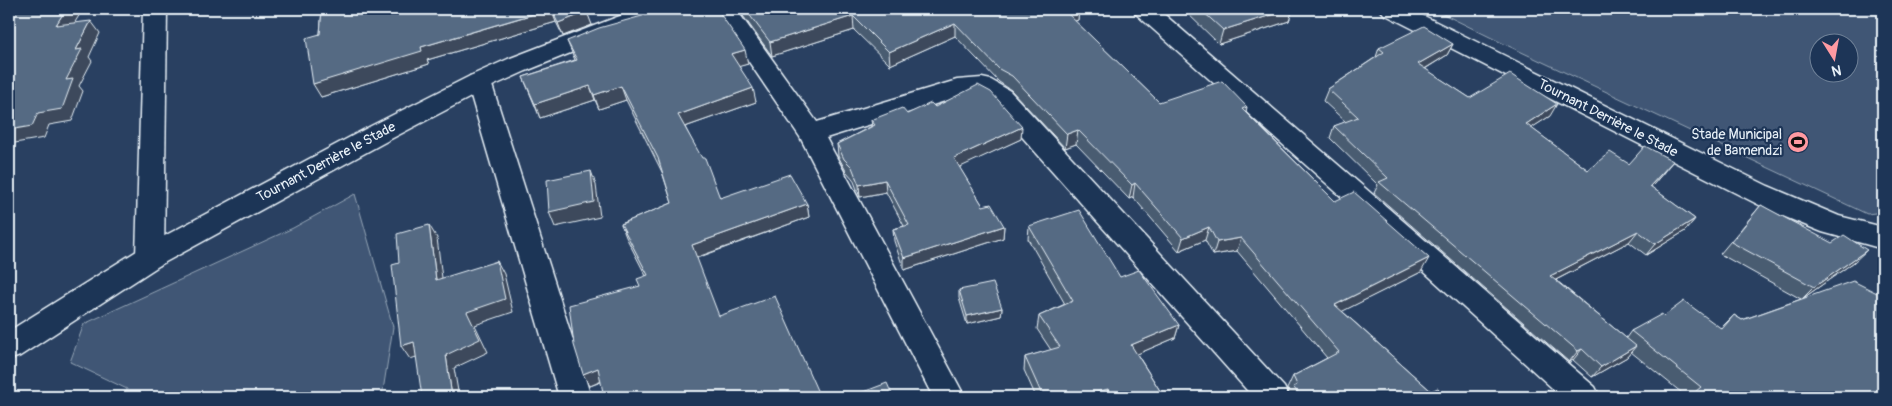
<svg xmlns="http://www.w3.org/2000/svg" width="1892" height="406" viewBox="0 0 1892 406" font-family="Pangolin,sans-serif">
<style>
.green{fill:#415774;stroke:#94a4b6;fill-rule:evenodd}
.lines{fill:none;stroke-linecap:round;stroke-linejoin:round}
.street-casing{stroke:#e8f1f8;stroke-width:3}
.secondary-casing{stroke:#e8f1f8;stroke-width:3}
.street{fill:#1d3557;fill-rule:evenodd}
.secondary{fill:#1d3557;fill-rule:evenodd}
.wall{fill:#495b71;stroke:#e8f1f8}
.shaded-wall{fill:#3c4a5c;stroke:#e8f1f8}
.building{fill:#556a83;stroke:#e8f1f8}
.labels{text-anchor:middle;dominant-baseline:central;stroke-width:4.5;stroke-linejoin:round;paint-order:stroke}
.street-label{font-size:14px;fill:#e8f1f8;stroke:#1d3557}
.poi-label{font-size:14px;fill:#e8f1f8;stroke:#1d3557;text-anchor:end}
</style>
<rect width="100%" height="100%" fill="#294061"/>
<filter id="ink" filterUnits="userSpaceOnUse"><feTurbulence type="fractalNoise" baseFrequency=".02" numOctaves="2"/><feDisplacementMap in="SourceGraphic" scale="10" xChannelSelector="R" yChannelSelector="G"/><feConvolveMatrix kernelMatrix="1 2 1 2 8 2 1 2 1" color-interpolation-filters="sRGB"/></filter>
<g filter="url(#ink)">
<!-- green -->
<g class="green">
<path d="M 1433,9 L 1883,9 L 1883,212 L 1867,214 L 1500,42 ZM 1820,42 L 1850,42 L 1850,72 L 1820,72 Z"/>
<polygon points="355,194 393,327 382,397 126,397 127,389 70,362 84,324 293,228"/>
</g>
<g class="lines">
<!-- street casing -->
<g class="street-casing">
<g id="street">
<polygon points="143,9 167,9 164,257 160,265 150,268 140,265 136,257"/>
<polygon points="713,9 736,9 817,122 957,80 982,78 991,80 1010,91 1284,387 1289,397 1253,397 992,103 978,95 958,97 826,138 965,397 933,397 800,137"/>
<polygon points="1133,9 1158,9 1595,387 1600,397 1562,397 1353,207 1136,14"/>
<polygon points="479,74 488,76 491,82 591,397 559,397 467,82 470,76"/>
</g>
</g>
<!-- secondary casing -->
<g class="secondary-casing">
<g id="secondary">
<polygon points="638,9 671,9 667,14 526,71 488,88 387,141 160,265 20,356 9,360 9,331 140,249 369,127 470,76 508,59"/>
<polygon points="1380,9 1410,9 1768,186 1839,216 1883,227 1883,249 1822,232 1773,212 1384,14"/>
</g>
</g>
<!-- street -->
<use href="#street" class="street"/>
<!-- secondary -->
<use href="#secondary" class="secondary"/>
</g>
<!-- wall -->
<g class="wall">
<polygon points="322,9 585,9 592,25 563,36 556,22 427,60 429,64 321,97 320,34"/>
<polygon points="738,9 1079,9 1078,20 1075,21 1159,102 1247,107 1246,112 1335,201 1421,272 1342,311 1431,391 1447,397 1288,397 1289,394 1287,389 1293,376 1327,358 1237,251 1213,255 1205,240 1179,251 1133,197 1129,199 1076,144 1065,148 1011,90 999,82 955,36 890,65 854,30 772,56"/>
<polygon points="1183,9 1293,9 1289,21 1219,44"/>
<polygon points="567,41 748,64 739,66 756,102 685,127 720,198 807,204 809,217 697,258 601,382 590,386 640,286 646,276 626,237 621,224 672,203 662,172 626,100 599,109 595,100 540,118 523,77 575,60"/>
<polygon points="1453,44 1447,55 1425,69 1470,98 1550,116 1531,128 1588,170 1629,164 1664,172 1651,187 1695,219 1685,231 1646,255 1629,242 1556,280 1626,338 1631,331 1664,316 1721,328 1734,315 1742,320 1801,299 1720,254 1761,205 1854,262 1802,299 1883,397 1687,397 1631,352 1627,357 1592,377 1573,360 1569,362 1374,193 1378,185 1330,138 1334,126 1346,122 1323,101 1328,89 1376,57 1379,48"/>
<polygon points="935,107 1021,139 959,167 983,206 1004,226 1003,238 904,270 894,241 893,229 904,226 886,192 860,197 853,179 846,171 838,156 837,144 872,126 871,120 907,114"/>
<polygon points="1029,226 1120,277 1179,325 1175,338 1137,354 1164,397 1036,397 1024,370 1025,357 1051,350 1037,329 1039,316 1065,304 1028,239"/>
<polygon points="959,290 1002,308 1001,316 967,324 959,298"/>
</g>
<!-- shaded-wall -->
<g class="shaded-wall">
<polygon points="66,9 83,9 66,37 56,25"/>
<polygon points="551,9 556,22 427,60 429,64 321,97 313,84 421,47"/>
<polygon points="1072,9 1079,9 1078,20 1063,25 1065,11"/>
<polygon points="1291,9 1293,9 1289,21 1219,44 1223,30"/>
<polygon points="587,12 592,25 563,36 558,23"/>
<polygon points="853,16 854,30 772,56 770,42"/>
<polygon points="91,21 100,33 89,57 92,61 79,86 83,91 72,121 49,125 44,138 9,144 9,130 38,113 66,80 76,50"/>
<polygon points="955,23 955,36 890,65 889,52"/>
<polygon points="1453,44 1447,55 1413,76 1418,64"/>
<polygon points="745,50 748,64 734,68 731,54"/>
<polygon points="590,86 595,100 540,118 535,104"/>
<polygon points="621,86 626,100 599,109 594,95"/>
<polygon points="753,88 756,102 682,128 678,115"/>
<polygon points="1557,104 1550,116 1519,136 1526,124"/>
<polygon points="1022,127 1021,139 954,170 954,158"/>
<polygon points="1078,130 1076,144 1065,148 1067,134"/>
<polygon points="1673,161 1664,172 1642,198 1650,186"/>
<polygon points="591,171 596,185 600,217 555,227 549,212"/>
<polygon points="885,180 886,192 860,197 859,185"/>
<polygon points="1135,183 1133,197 1129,199 1132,185"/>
<polygon points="807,204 809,217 695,258 692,245"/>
<polygon points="1695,219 1685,231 1646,255 1655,244"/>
<polygon points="429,225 437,238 444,294 436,280"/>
<polygon points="1004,226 1003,238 904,270 904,258"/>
<polygon points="1209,227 1205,240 1179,251 1183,238"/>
<polygon points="1638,231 1629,242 1542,287 1550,276"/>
<polygon points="1241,238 1237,251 1213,255 1217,242"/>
<polygon points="1867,250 1854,262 1802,299 1814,287"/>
<polygon points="1429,258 1421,272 1329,318 1335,305"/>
<polygon points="497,261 504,274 513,312 475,325 488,352 454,368 459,397 452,397 446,355 467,312"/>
<polygon points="1002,308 1001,316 967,324 967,316"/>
<polygon points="1179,325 1175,338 1128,358 1131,345"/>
<polygon points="414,342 423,355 410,359 401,346"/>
<polygon points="1636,346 1627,357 1592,377 1601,367"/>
<polygon points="1582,349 1573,360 1569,362 1578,351"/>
<polygon points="598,368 604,380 590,386 583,374"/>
<polygon points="1108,389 1106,397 1079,397"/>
</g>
<!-- building -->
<g class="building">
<polygon points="9,9 66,9 56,25 91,21 76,50 82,49 66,80 73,79 62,109 38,113 32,126 9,130"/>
<polygon points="322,9 550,9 421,47 422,51 313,84 306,38 320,34"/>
<polygon points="551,9 585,9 587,12 558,23"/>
<polygon points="667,9 717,9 745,50 731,54 753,88 678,115 702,158 705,158 720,198 790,174 807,204 692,245 719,316 775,296 820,397 604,397 598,368 583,374 574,345 569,305 640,286 637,279 648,275 621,224 672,203 658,158 621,86 594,95 590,86 535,104 523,77 577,60 567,41 599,28"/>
<polygon points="745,9 1072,9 1065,11 1159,102 1222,81 1247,107 1242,109 1335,201 1354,192 1429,258 1335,305 1431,391 1438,388 1447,397 1302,397 1293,387 1297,385 1293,376 1339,352 1241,238 1217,242 1209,227 1183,238 1135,183 1132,185 1078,130 1067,134 1012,76 999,69 955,23 889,52 853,16 770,42"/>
<polygon points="1200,9 1291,9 1223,30"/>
<polygon points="1424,26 1453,44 1418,64 1470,98 1510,74 1557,104 1526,124 1588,170 1610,152 1629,164 1645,146 1673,161 1650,186 1695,219 1655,244 1638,231 1550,276 1636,346 1601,367 1582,349 1578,351 1379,182 1388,178 1334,126 1358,117 1328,89 1384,52 1379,48"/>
<polygon points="978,85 991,92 1022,127 954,158 983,206 991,204 1004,226 904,258 893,229 909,225 885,180 859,185 852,167 844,159 837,144 875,125 871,120 902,108 907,114 931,103 935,107"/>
<polygon points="591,171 594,202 549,212 547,180"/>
<polygon points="1761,205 1832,243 1844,235 1867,250 1814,287 1731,242"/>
<polygon points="1079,210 1120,277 1139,270 1179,325 1131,345 1164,397 1112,397 1108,389 1079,397 1043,397 1025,357 1060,347 1039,316 1073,301 1029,226"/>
<polygon points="429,225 436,280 497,261 505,299 467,312 480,339 446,355 452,397 422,397 414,342 401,346 392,265 399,263 397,234"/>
<polygon points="1853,281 1883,296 1883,397 1689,397 1701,387 1631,331 1662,314 1664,316 1684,301 1722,329 1734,315 1742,320"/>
<polygon points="993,283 1002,308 967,316 959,290"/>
<polygon points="887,383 893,397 850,397"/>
<polygon points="1547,390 1555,397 1534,397"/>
</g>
</g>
<!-- icons -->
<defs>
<g id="stadium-disc" transform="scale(1.125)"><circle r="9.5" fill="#ff9aa2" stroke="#1d3557"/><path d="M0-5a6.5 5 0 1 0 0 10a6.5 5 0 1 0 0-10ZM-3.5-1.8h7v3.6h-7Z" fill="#111"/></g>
</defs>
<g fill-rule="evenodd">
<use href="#stadium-disc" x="1798" y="142"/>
</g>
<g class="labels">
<!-- street labels -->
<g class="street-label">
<text transform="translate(1608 118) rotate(27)">Tournant Derrière le Stade</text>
<text transform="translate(326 162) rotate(-28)">Tournant Derrière le Stade</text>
</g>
<!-- poi labels -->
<g class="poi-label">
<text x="1782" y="134">Stade Municipal<tspan x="1782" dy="16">de Bamendzi</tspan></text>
</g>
</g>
<!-- margin -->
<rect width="1892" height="406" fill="none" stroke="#1d3557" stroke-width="30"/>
<rect x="15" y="15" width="1862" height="376" fill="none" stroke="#e8f1f8" stroke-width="2" filter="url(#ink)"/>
<!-- north arrow -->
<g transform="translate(1834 58) rotate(169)"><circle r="24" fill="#1d3557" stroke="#6e8097"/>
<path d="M0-4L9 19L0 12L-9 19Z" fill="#ff9aa2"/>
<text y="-8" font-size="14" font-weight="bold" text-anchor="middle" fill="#e8f1f8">N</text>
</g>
</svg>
